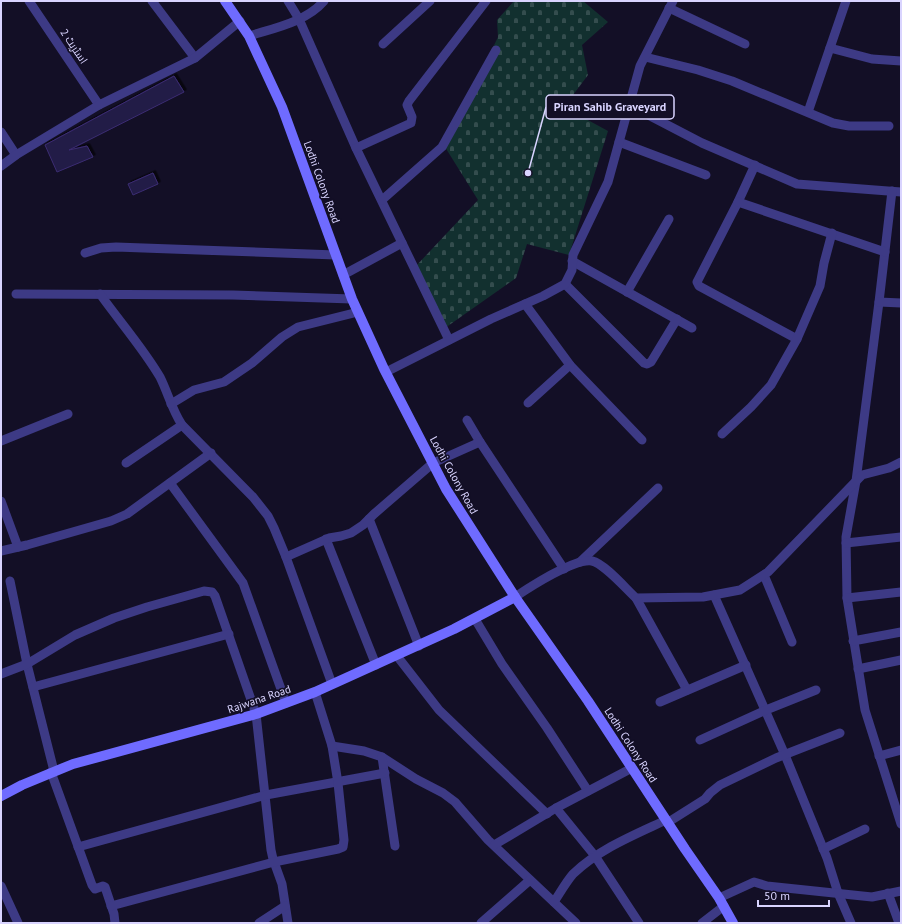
<svg xmlns="http://www.w3.org/2000/svg" width="902" height="924" viewBox="0 0 902 924" font-family="'PT Sans',Cairo,sans-serif">
<style>
.cemetery{fill:url(#cemetery-stones)}
.building{fill:#241b47;stroke:#3b2d73;filter:url(#shadow)}
.lines{fill:none;stroke-linecap:round;stroke-linejoin:round}
.street{stroke:#3d3a85;stroke-width:9}
.secondary{stroke:#6f6bff;stroke-width:10}
.labels{text-anchor:middle;dominant-baseline:central;stroke-width:3.5;stroke-linejoin:round;paint-order:stroke}
.street-label{font-size:11px;fill:#d9d4ff;stroke:#130f26}
.leader{fill:none;stroke:#d9d4ff;stroke-width:1.5}
.callout-dot{fill:#d9d4ff;stroke:#130f26;stroke-width:1.5}
.callout{fill:#130f26;stroke:#d9d4ff;stroke-width:1.5}
.callout-label{font-size:12px;text-anchor:middle;font-weight:bold;fill:#d9d4ff}
</style>
<defs>
<pattern id="cemetery-stones" width="16" height="16" patternUnits="userSpaceOnUse"><rect width="16" height="16" fill="#12302f"/><path d="M2 7V4a2 2 0 0 1 4 0v3zM10 15v-3a2 2 0 0 1 4 0v3z" fill="#344d4e"/></pattern>
<filter id="shadow"><feDropShadow dx="2.5" dy="-2.5" stdDeviation="0" flood-color="#0009"/></filter>
</defs>
<rect width="100%" height="100%" fill="#130f26"/>
<!-- cemetery -->
<polygon class="cemetery" points="514,1 583,1 608,22 582,45 588,75 564,107 608,131 569,255 527,244 516,278 445,328 416,266 478,200 445,147 498,37 497,20"/>
<!-- building -->
<g class="building">
<polygon points="174,76 184,92 69,150 87,146 93,157 57,172 45,145"/>
<polygon points="153,173 158,184 133,195 128,184"/>
</g>
<g class="lines">
<!-- street -->
<g class="street">
<polyline points="29,1 99,105"/>
<polyline points="152,1 195,58"/>
<polyline points="288,1 299,19 356,148 449,340"/>
<polyline points="669,8 745,44"/>
<path d="M 249,36 C 274,28 306,22 324,1"/>
<polyline points="383,44 430,1"/>
<polyline points="830,48 872,59 901,61"/>
<polyline points="645,57 698,70 732,81 833,123 849,126 889,126"/>
<polyline points="629,105 702,143 797,184 901,192"/>
<polyline points="808,112 846,1"/>
<polyline points="1,132 16,155"/>
<polyline points="619,142 706,175"/>
<polyline points="356,148 411,123 412,117 407,105 409,101 486,1"/>
<polyline points="755,165 738,202 697,282 699,286 797,339"/>
<polyline points="1,166 16,155 99,105 195,58 240,21"/>
<polyline points="892,191 879,302 856,481 846,537 847,598 865,710 901,824"/>
<polyline points="382,200 442,147 496,50"/>
<polyline points="738,202 885,252"/>
<polyline points="85,253 101,248 116,247 336,255"/>
<polyline points="572,261 692,328"/>
<polyline points="343,275 402,243"/>
<polyline points="565,284 644,363 647,364 651,362 677,319"/>
<polyline points="627,292 669,219"/>
<polyline points="16,294 233,295 352,299"/>
<path d="M 100,294 C 120,322 143,348 160,377 C 168,393 172,410 182,425 L 253,497 L 268,516 L 274,528 L 286,557 L 332,684"/>
<polyline points="879,302 901,303"/>
<polyline points="525,304 570,365 642,440"/>
<polyline points="386,372 491,319 543,296 565,284 572,270 573,255 608,182 640,66 673,1"/>
<polyline points="528,403 570,365"/>
<polyline points="171,404 194,390 224,382 252,363 282,337 298,327 358,312"/>
<polyline points="467,420 480,442 564,569"/>
<polyline points="722,434 751,407 771,385 797,339 820,286 824,263 832,233"/>
<polyline points="1,441 68,414"/>
<polyline points="126,463 182,425"/>
<polyline points="170,483 243,583 286,703"/>
<polyline points="1,501 18,547"/>
<polyline points="369,519 419,646"/>
<polyline points="326,539 376,665"/>
<polyline points="846,543 901,537"/>
<polyline points="1,551 27,545 111,521 127,514 211,453"/>
<polyline points="286,557 329,538 341,536 351,533 363,525 374,514 433,463 480,442"/>
<polyline points="580,562 658,488"/>
<polyline points="764,575 792,642"/>
<polyline points="10,581 27,664 54,771"/>
<polyline points="714,595 785,755 827,858 838,893 851,923"/>
<path d="M 515,597 C 530,587 575,558 592,561 C 605,564 626,589 636,598 L 703,597 L 740,590 L 768,572 L 862,475 L 889,468 L 901,462"/>
<polyline points="636,598 687,690"/>
<polyline points="847,598 901,592"/>
<polyline points="475,619 502,664 547,728 588,791"/>
<polyline points="853,641 901,632"/>
<polyline points="397,656 439,710 547,814"/>
<polyline points="858,669 901,660"/>
<polyline points="1,674 27,664 75,635 114,618 147,607 204,591 212,592 215,596 256,714 271,850 273,859 282,884 288,923"/>
<polyline points="33,687 229,634"/>
<polyline points="660,702 746,665"/>
<polyline points="700,740 766,710 816,690"/>
<polyline points="332,746 364,751 382,757 416,779 443,793 455,802 488,840 576,923"/>
<polyline points="879,756 901,750"/>
<polyline points="382,757 395,846"/>
<polyline points="51,772 92,885 95,889 103,886 105,887 114,914 115,923"/>
<polyline points="556,808 595,856 639,923"/>
<polyline points="667,823 705,799 710,793 720,785 776,758 840,733"/>
<polyline points="494,845 556,808 632,768"/>
<polyline points="78,847 266,795 385,773"/>
<polyline points="823,849 865,829"/>
<polyline points="1,886 18,923"/>
<polyline points="888,893 899,923"/>
<polyline points="719,898 754,882 767,886 872,897 901,891"/>
<path d="M 554,902 C 560,893 566,882 573,874 C 599,849 634,835 666,820"/>
<polyline points="111,906 274,862 338,849 343,847 344,840 338,783 332,746 315,692"/>
<polyline points="259,923 285,906"/>
<polyline points="481,923 530,880"/>
<polyline points="702,923 724,906"/>
</g>
<!-- secondary -->
<g class="secondary">
<polyline points="225,1 249,36 282,107 352,299 384,369 446,489 515,597 588,701 685,849 719,898 733,923"/>
<polyline points="1,796 22,785 73,764 256,714 315,692 454,629 515,597"/>
</g>
</g>
<g class="labels">
<!-- street labels -->
<g class="street-label">
<text transform="translate(74 46) rotate(56)">اسٹریٹ 2</text>
<text transform="translate(322 182) rotate(70)">Lodhi Colony Road</text>
<text transform="translate(454 475) rotate(61)">Lodhi Colony Road</text>
<text transform="translate(259 699) rotate(-19)">Rajwana Road</text>
<text transform="translate(631 745) rotate(57)">Lodhi Colony Road</text>
</g>
</g>
<!-- callouts -->
<path class="leader" d="M528 173L546 107"/>
<circle class="callout-dot" cx="528" cy="173" r="4"/>
<rect class="callout" x="546" y="95" width="128" height="24" rx="4"/>
<g class="callout-label">
<text x="610" y="111">Piran Sahib Graveyard</text>
</g>
<!-- border -->
<rect width="902" height="924" fill="none" stroke="#d9d4ff" stroke-width="4"/>
<!-- scale -->
<path d="M758 900v6h71v-6" fill="none" stroke="#d9d4ff" stroke-width="2"/>
<text x="764" y="900" font-size="12" fill="#d9d4ff" stroke="#130f26" stroke-width="3" paint-order="stroke">50 m</text>
</svg>
